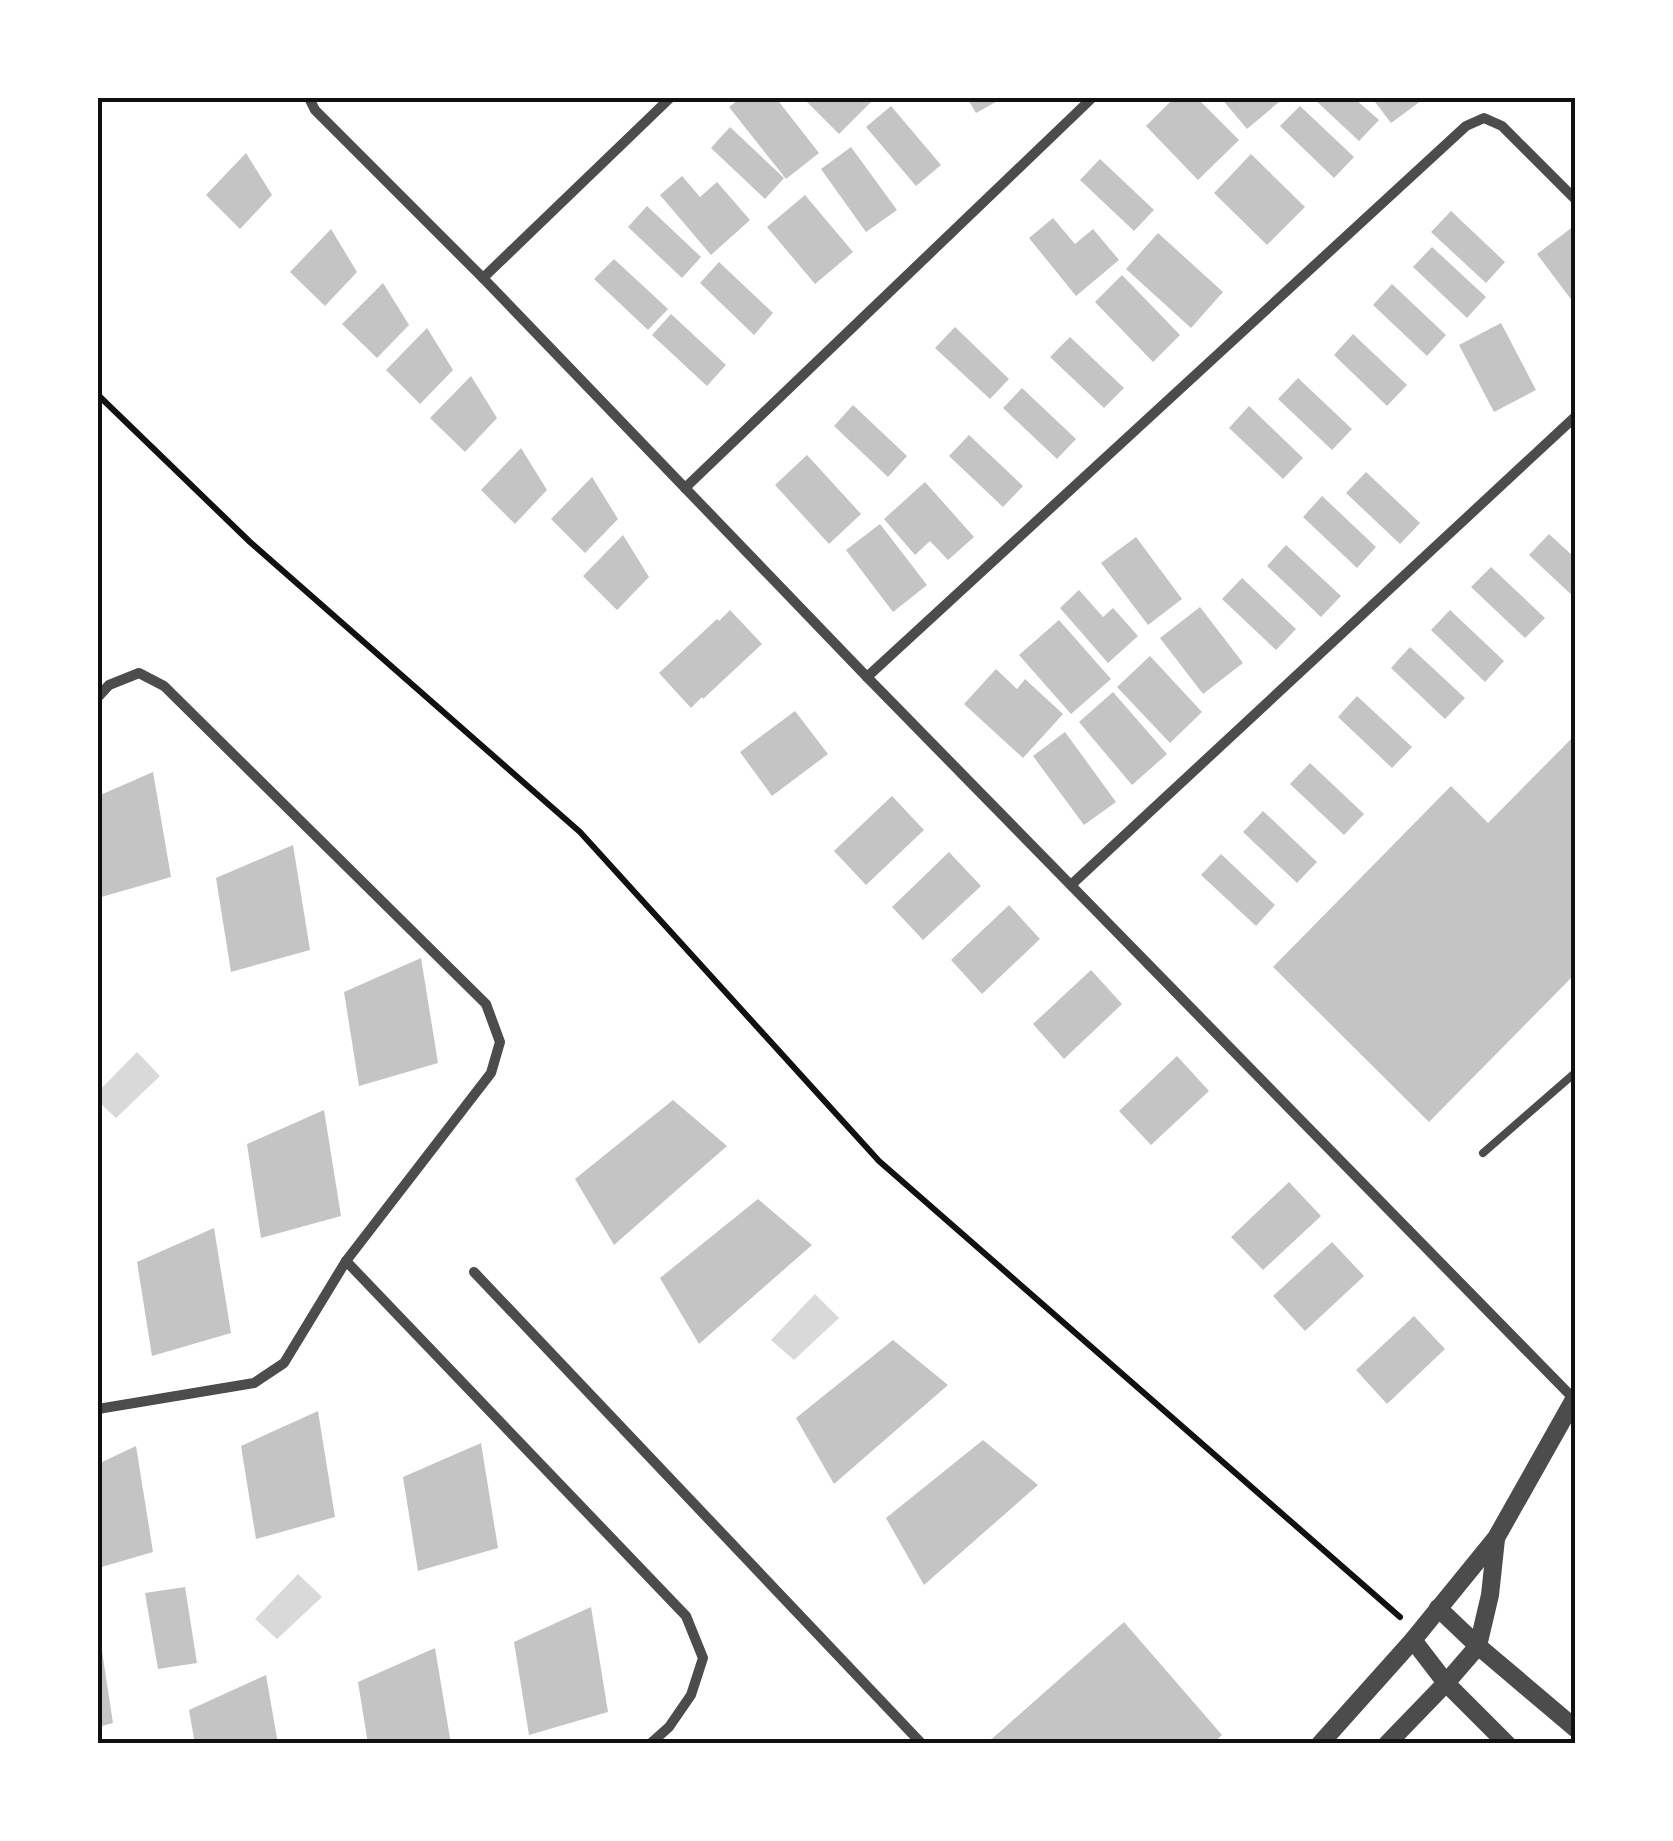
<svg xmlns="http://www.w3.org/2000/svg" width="1673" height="1841" viewBox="0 0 1673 1841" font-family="Mulish,sans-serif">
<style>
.water{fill:#d9d9d9}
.building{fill:#c4c4c4}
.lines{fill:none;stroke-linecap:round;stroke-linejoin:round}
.path{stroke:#111;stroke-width:6}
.service{stroke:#4c4c4c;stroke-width:8}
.minor{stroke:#4c4c4c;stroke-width:10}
.tertiary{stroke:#4c4c4c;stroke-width:18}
.neatline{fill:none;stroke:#111;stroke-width:4}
</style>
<rect width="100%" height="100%" fill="#fff"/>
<!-- water -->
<g class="water">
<polygon points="137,1052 160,1076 116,1118 98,1101 98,1092"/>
<polygon points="815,1294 839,1318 794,1360 771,1340"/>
<polygon points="298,1574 322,1597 277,1639 255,1619"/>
</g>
<!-- building -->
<g class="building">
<polygon points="741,98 776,98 819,153 786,179 729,107"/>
<polygon points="803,98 870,98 873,100 839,134"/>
<polygon points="967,98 1003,98 976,113"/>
<polygon points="1174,98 1197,98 1239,140 1198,180 1146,126"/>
<polygon points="1221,98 1275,98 1279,102 1247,129"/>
<polygon points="1313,98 1354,98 1379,120 1359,141"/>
<polygon points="1372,98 1425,98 1391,123"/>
<polygon points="891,106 941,165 916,186 866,127"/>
<polygon points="1300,106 1354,157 1334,178 1280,126"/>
<polygon points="730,127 784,178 765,199 711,148"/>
<polygon points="851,147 897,210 866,232 821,169"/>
<polygon points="246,153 272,195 240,229 206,195"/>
<polygon points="1251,154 1305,207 1267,245 1214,193"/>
<polygon points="1100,159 1154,210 1134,231 1080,180"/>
<polygon points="682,176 700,197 717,182 750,220 711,255 660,195"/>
<polygon points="805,195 853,252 815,284 767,227"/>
<polygon points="647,206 701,257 682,278 628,227"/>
<polygon points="1451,211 1505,262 1486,283 1431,232"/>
<polygon points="1053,218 1075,244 1093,229 1119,260 1076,296 1029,238"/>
<polygon points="1574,226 1576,228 1576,306 1537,254"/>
<polygon points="331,229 357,272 325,306 290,272"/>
<polygon points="1158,233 1223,292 1191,328 1126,269"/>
<polygon points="1432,247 1486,297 1467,318 1413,267"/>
<polygon points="614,259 668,309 648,330 594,279"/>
<polygon points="719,262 773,313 754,335 700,283"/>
<polygon points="1122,275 1180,335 1153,362 1095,302"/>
<polygon points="383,283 409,325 377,358 342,324"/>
<polygon points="1392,284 1446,335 1427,356 1373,305"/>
<polygon points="671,314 726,365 707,386 652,335"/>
<polygon points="1501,323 1536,390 1494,412 1459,345"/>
<polygon points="955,327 1009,379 990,399 935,348"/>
<polygon points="427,328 453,370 420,404 386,370"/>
<polygon points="1353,334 1407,385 1387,406 1334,355"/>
<polygon points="1070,337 1124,388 1104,408 1050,357"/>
<polygon points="471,376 497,418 465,452 430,418"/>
<polygon points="1298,378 1352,429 1332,450 1278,399"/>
<polygon points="1022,388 1076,439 1057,459 1003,408"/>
<polygon points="853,405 907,456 888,477 834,426"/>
<polygon points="1249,406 1303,458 1283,479 1229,428"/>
<polygon points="969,435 1023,486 1003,507 949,456"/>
<polygon points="521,448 547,490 515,524 481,490"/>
<polygon points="807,455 861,514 829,544 775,485"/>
<polygon points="1366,472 1420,523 1400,544 1346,493"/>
<polygon points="592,477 618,519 585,553 551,519"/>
<polygon points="925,482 974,537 948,560 930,541 915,555 884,519"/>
<polygon points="1322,496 1376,547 1357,568 1303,517"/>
<polygon points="880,524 927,585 893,612 846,550"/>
<polygon points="1549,534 1576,559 1576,599 1529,555"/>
<polygon points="623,535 649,577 617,610 583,576"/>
<polygon points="1136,537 1182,599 1148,625 1101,563"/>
<polygon points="1286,545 1341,596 1321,617 1267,566"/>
<polygon points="1491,567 1545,618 1525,638 1471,587"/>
<polygon points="1242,578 1296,629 1276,650 1222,599"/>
<polygon points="1079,590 1103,617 1113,608 1138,636 1108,663 1060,608"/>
<polygon points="1200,607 1243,663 1203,694 1160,638"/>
<polygon points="730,610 762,644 703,699 702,697 691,708 659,673 717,619 719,621"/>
<polygon points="1450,610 1504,661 1485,682 1431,630"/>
<polygon points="1059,620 1111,679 1071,714 1019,655"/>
<polygon points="1410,647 1465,698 1445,719 1391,668"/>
<polygon points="1150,656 1202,712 1170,743 1117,687"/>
<polygon points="996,669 1017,689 1025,679 1063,714 1023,758 964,704"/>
<polygon points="1113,692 1167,754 1132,785 1079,722"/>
<polygon points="1357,696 1412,747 1392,768 1338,717"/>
<polygon points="795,711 828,754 772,796 740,752"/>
<polygon points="1065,732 1116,802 1084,825 1033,756"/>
<polygon points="1576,734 1576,973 1429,1122 1273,967 1451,786 1488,823"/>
<polygon points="1310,763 1364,814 1344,835 1290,784"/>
<polygon points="153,772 171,877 98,898 98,796"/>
<polygon points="892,796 924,830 866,885 834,851"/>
<polygon points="1263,811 1317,862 1297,883 1243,832"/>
<polygon points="293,845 310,950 231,972 216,878"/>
<polygon points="949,852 981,886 923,940 892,907"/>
<polygon points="1221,854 1275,905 1256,926 1201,875"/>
<polygon points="1009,905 1040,939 982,994 951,960"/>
<polygon points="421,958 438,1063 359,1086 344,992"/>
<polygon points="1091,970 1122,1004 1064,1059 1033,1024"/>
<polygon points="1177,1056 1209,1091 1151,1145 1119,1111"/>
<polygon points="673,1100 727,1146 614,1245 575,1179"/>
<polygon points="324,1110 341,1216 261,1238 247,1144"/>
<polygon points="1289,1182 1321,1216 1263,1270 1231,1237"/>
<polygon points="758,1199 812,1245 699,1344 660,1278"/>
<polygon points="214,1228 231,1333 152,1356 137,1262"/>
<polygon points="1332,1242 1364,1276 1305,1331 1273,1296"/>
<polygon points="1414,1316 1445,1349 1387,1404 1356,1370"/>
<polygon points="893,1340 948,1385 834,1484 796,1418"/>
<polygon points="318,1411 335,1517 256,1539 241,1446"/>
<polygon points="983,1440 1038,1485 924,1585 886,1518"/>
<polygon points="481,1443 498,1548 418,1571 403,1477"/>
<polygon points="136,1446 153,1552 98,1568 98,1464"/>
<polygon points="185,1587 197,1663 158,1669 145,1593"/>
<polygon points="591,1607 608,1712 529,1735 514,1642"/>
<polygon points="1124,1622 1222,1735 1212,1744 986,1744"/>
<polygon points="100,1638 113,1723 98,1727 98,1639"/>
<polygon points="435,1648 451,1744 368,1744 358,1682"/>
<polygon points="266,1675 278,1744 195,1744 189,1710"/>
</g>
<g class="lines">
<!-- path -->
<polyline class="path" points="98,395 250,542 580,832 879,1161 1400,1617"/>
<!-- service -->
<polyline class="service" points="1483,1153 1576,1072"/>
<!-- minor -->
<g class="minor">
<polyline points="309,98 315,110 483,278 867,677 1574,1399"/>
<polyline points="483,278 670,98"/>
<polyline points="685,488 1092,98"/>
<polyline points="867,677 1466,126 1484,118 1502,126 1576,200"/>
<polyline points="98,697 109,685 139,673 164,686 486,1004 500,1042 491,1073 346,1261 284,1363 254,1383 98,1409"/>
<polyline points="1071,885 1576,416"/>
<polyline points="346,1261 686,1616 703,1658 691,1695 669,1727 650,1744"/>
<polyline points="474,1272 922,1744"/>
</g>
<!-- tertiary -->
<g class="tertiary">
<polyline points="1438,1608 1478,1646 1576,1729"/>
<polyline points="1413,1640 1446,1683 1507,1744"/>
<polyline points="1320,1744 1413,1640 1496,1538 1576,1396"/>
<polyline points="1387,1744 1446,1683 1478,1646 1490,1595 1496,1539"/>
</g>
</g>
<!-- border -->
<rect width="1673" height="1841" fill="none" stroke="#ffffff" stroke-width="200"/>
<rect x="100" y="100" width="1473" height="1641" class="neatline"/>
</svg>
